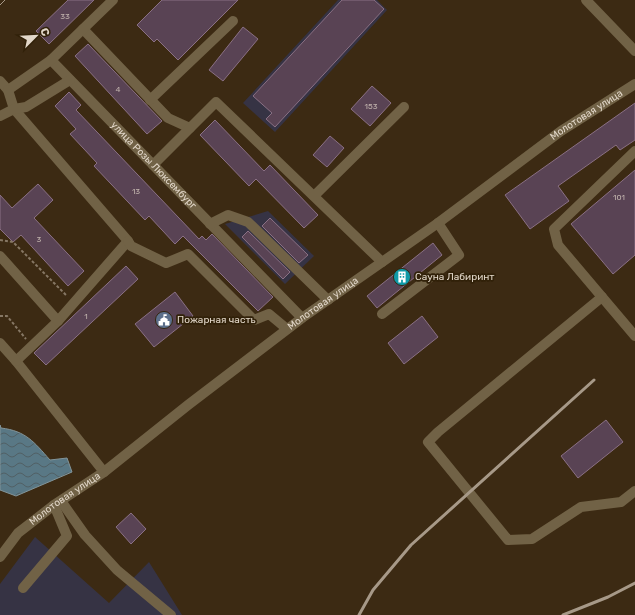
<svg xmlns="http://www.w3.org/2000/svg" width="635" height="615" viewBox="0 0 635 615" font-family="Rubik,sans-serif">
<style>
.industrial{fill:#363344}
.water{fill:url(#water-waves);stroke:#829499}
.building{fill:#594354;stroke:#8a7084}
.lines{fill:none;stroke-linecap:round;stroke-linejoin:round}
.path{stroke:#867764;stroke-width:2;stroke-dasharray:3 2;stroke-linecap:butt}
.minor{stroke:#716246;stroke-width:10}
.tram{stroke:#a79988;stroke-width:1}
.rail{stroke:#a79988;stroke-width:3}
.labels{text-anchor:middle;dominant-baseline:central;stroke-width:3.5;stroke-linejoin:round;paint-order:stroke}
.number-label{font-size:8px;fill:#c0b2ac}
.street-label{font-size:10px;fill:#e2d7c9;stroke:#312109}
.poi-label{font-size:10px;fill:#e2d7c9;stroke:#312109;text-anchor:start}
</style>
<defs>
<pattern id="water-waves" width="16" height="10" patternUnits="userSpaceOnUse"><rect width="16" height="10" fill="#597885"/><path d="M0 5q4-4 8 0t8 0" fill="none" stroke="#505f64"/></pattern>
</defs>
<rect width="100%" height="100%" fill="#3c2a13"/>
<!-- industrial -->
<g class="industrial">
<polygon points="338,0 377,0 387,10 275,132 243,103"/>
<polygon points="268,211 314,256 285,284 225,224"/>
<polygon points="35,537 109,603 149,562 182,615 0,615 0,584"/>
</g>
<!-- water -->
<path class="water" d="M 0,425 L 1,428 C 26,431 34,442 50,460 L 67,458 L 72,472 L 16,496 L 0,490 Z"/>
<!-- building -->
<g class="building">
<polygon points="68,0 94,0 49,44 36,31"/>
<polygon points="162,0 238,0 178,60 157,39 154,42 137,25"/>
<polygon points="342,0 374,0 384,9 275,127 266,119 272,113 253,96"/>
<polygon points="243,27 258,39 223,81 209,70"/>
<polygon points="88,44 162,121 147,134 75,56"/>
<polygon points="372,86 391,103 370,126 351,109"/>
<polygon points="69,92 81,105 76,110 199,239 202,236 206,240 212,234 273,297 258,311 183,236 175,244 149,216 145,220 94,166 97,163 70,134 76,129 55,106"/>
<polygon points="635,103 635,140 620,150 616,145 558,186 569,201 530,229 505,195"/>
<polygon points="215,120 264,171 270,165 318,215 304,228 256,179 249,186 200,135"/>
<polygon points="330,136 344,148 327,167 313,155"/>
<polygon points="635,170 635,255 613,274 571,224"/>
<polygon points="38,184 53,200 34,218 84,271 68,286 21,235 13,242 0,229 0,195 12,208"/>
<polygon points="270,218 308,255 299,263 262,226"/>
<polygon points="248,231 290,272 283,279 242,237"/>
<polygon points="433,243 442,255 377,308 367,296"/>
<polygon points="126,266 138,279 46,365 34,353"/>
<polygon points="175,292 193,316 154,347 135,324"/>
<polygon points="422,316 438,337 404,364 388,343"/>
<polygon points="606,420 623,442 578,478 561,456"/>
<polygon points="131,513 146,529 131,544 116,527"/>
</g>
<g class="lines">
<!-- path -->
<g class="path">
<polyline points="0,240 13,242 67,296"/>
<polyline points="0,316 7,316 26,339"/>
</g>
<!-- minor -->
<g class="minor">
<polyline points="586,0 635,51"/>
<polyline points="83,29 168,118 190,128"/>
<path id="s1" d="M 51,60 L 302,318"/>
<polyline points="0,81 8,90 51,60 113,0"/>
<polyline points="8,90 14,109 128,241 58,321 16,361 104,472"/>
<polyline points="150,100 233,21"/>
<polyline points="0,116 14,109 26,107 70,80"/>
<polyline points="635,151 554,229 558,245 635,336"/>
<polyline points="153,165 216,102 382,262"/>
<polyline points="314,196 404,107"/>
<polyline points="210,224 228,215 248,222 328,300"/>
<polyline points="128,241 131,246 166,263 188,254 254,320 269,314 287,329"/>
<polyline points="0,256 58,321"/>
<polyline points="602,297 438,432 428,442 508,540 532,539 581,507 621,502 635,491"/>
<polyline points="382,314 459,255 438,223"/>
<polyline points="0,343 16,361"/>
<polyline points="61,501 85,535 117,570 171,615"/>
<path id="s2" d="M 0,557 L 18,533 L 54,505 L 104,472 L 188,405 L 302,318 L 438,223 L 561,131 L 635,84"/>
<polyline points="23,588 67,536 54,505"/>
</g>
<!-- tram -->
<polyline class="tram" points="0,5 5,0"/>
<!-- rail -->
<g class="rail">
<polyline points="359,615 373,590 411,545 594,380"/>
<polyline points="563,615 608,597 635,583"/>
</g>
</g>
<!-- icons -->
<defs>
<g id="building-disc" transform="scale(0.9)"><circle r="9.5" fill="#0f9aa8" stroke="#312109"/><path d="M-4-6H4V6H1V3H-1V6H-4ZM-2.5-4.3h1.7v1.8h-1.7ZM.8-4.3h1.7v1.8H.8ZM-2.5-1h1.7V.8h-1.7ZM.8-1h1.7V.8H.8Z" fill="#fff"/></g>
<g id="civic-disc" transform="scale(0.9)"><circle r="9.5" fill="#5c6f8a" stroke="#312109"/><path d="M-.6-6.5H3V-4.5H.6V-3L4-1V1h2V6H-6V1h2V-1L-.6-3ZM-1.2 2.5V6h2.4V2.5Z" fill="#fff"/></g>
</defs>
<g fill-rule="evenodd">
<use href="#building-disc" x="402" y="277"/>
<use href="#civic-disc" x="164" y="320"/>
</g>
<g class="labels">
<!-- number labels -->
<g class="number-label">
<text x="65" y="16">33</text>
<text x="118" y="89">4</text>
<text x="371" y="106">153</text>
<text x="136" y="191">13</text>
<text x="619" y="197">101</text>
<text x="39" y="239">3</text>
<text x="86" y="316">1</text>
</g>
<!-- street labels -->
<g class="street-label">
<text stroke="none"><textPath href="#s2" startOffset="736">Молотовая улица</textPath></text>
<text stroke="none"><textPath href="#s1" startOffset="147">улица Розы Люксембург</textPath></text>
<text stroke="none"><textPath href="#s2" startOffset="412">Молотовая улица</textPath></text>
<text stroke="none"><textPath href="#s2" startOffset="88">Молотовая улица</textPath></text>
</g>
<!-- poi labels -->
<g class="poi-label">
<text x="415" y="277">Сауна Лабиринт</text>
<text x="177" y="320">Пожарная часть</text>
</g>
</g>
<!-- north arrow -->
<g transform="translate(36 36) rotate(66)" stroke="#312109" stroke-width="3" paint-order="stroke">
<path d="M0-3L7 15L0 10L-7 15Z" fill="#e2d7c9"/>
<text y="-6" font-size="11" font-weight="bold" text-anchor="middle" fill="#e2d7c9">С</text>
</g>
</svg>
